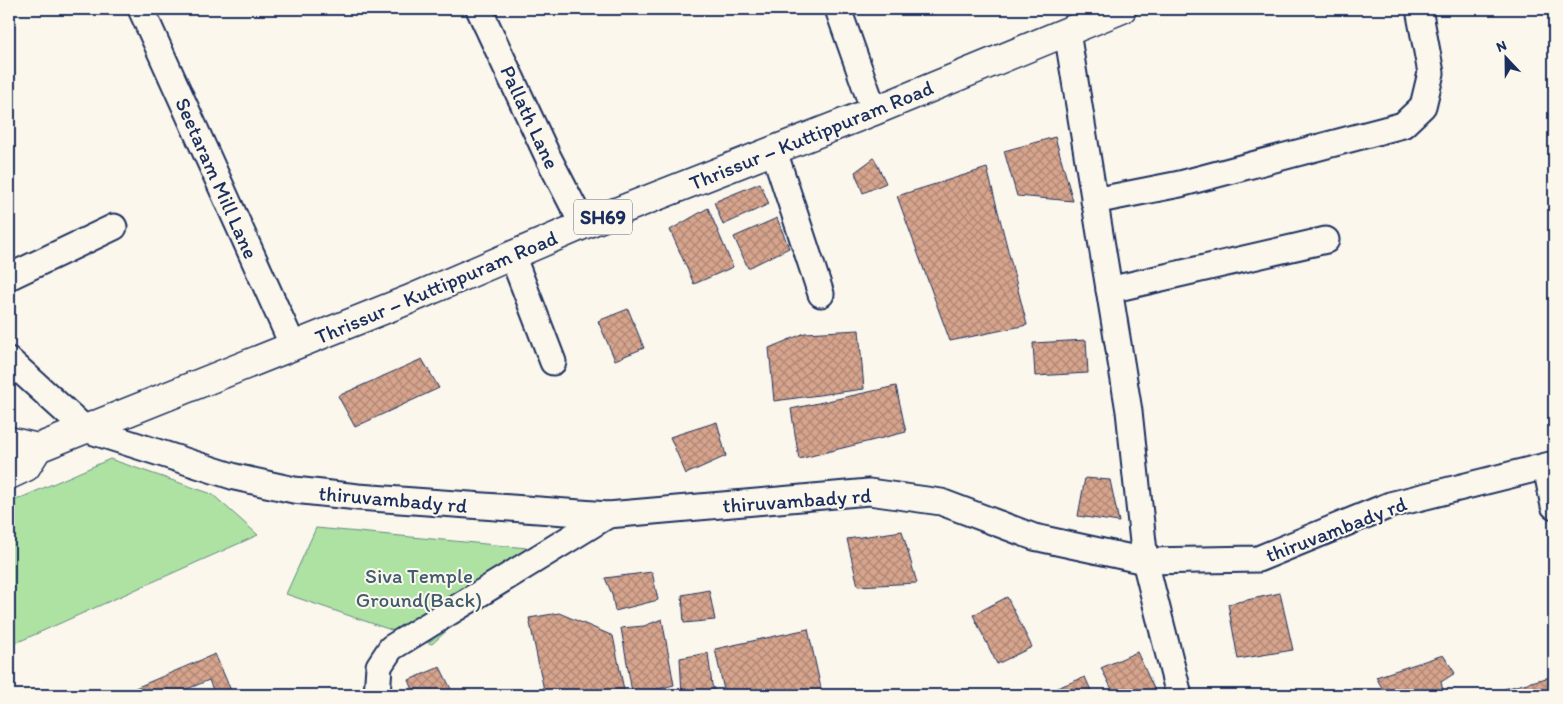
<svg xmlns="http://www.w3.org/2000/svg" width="1563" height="704" viewBox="0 0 1563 704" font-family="Itim,sans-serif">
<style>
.green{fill:#aee2a3;stroke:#648880}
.building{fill:url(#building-cross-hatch);stroke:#1b2f5e}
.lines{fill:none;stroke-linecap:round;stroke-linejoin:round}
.minor-casing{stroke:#1b2f5e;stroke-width:29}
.major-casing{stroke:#1b2f5e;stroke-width:31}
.minor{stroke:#fbf7ec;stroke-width:25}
.major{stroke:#fbf7ec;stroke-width:28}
.labels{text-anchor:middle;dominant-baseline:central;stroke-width:4;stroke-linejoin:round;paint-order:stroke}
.shield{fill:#fbf7ec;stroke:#5e6b89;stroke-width:1}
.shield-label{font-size:20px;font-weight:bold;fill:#1b2f5e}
.street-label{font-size:21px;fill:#1b2f5e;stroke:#fbf7ec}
.park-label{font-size:21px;fill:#405c6f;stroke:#fbf7ec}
</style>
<defs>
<pattern id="building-cross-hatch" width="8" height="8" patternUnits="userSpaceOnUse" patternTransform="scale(1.25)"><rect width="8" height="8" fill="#d7a48c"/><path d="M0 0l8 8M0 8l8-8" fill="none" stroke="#ae8676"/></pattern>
</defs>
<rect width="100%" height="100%" fill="#fbf7ec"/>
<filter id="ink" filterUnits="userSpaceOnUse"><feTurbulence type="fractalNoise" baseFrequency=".02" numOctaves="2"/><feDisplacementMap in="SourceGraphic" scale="10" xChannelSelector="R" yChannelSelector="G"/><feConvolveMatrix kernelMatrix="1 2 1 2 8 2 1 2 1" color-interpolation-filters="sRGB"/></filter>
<g filter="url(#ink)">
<!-- green -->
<g class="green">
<polygon points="110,459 212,494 258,535 9,646 9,503"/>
<polygon points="316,528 538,549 432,644 286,594"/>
</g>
<!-- building -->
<g class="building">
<polygon points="1055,137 1073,201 1017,196 1004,151"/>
<polygon points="874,158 886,183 863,193 855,172"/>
<polygon points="987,168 1027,325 950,341 897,196"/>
<polygon points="760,183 769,204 723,225 714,202"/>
<polygon points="708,208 733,267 694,284 670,230"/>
<polygon points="777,218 789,248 748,268 734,237"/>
<polygon points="628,309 644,348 615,360 598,321"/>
<polygon points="859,330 864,389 774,401 769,348 805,333"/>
<polygon points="1086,340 1088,373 1035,376 1033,343"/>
<polygon points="422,359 439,388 355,427 338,396"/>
<polygon points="896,386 906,432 799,459 791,409"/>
<polygon points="717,422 726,456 686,474 670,437"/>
<polygon points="1085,478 1110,480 1119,522 1078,516"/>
<polygon points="902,531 917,583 858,586 847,539"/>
<polygon points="652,572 658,600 615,611 612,594 605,578"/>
<polygon points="709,590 715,620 684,623 682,595"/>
<polygon points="1280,593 1293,650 1238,659 1228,604"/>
<polygon points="1007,597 1032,647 997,664 973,615"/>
<polygon points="559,613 613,636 625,695 545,695 529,618"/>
<polygon points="662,619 674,685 654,690 632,692 621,628 644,626"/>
<polygon points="808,629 822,693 812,695 725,695 715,649"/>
<polygon points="1137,652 1157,695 1115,695 1101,668"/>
<polygon points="708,653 712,685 717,695 682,695 680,658"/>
<polygon points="215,654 233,695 215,695 209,680 173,695 119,695"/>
<polygon points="1443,655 1455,673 1441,682 1444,695 1386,695 1376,677"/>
<polygon points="440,667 454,695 415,695 409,680"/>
<polygon points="1554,676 1554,695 1494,695 1493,692"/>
<polygon points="1085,677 1093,695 1039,695"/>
</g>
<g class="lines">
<!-- minor casing -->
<g class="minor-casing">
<g id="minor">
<polyline points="141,9 293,346"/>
<polyline points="479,9 549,159 583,225"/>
<polyline points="838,9 874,111"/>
<polyline points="1067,32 1129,411 1145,561 1179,695"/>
<polyline points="774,151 821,294"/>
<polyline points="1094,201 1180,184 1403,125 1423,106 1431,73 1419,9"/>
<polyline points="512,255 553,362"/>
<polyline points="9,277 114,227"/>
<polyline points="1109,290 1326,240"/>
<polyline points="9,360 85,429 235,477 294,490 358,497 608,515 869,492 941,502 1034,537 1145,561 1258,559 1390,505 1554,464"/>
<polyline points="1546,467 1554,506"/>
<polyline points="377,695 379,666 391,648 608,515"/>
</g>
</g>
<!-- major casing -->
<g class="major-casing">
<g id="major">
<polyline points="9,441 38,448"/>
<polyline points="9,475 26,467 38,448 408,300 583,225 874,111 1122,9"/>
</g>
</g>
<!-- minor -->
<use href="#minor" class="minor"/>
<!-- major -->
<use href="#major" class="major"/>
</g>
</g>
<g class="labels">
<!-- shield labels -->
<rect class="shield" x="574" y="199.5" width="58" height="35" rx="4"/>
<g class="shield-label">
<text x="603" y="217">SH69</text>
</g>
<!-- street labels -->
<g class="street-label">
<text transform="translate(530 117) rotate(65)">Pallath Lane</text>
<text transform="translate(811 135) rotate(-22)">Thrissur – Kuttippuram Road</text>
<text transform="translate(217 178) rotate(66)">Seetaram Mill Lane</text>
<text transform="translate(436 287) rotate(-23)">Thrissur – Kuttippuram Road</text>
<text transform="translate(393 499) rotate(5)">thiruvambady rd</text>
<text transform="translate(797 500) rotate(-4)">thiruvambady rd</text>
<text transform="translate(1336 529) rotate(-21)">thiruvambady rd</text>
</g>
<!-- park labels -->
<g class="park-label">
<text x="419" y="575">Siva Temple<tspan x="419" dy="24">Ground(Back)</tspan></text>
</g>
</g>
<!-- margin -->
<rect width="1563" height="704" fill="none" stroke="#fbf7ec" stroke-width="30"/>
<rect x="15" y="15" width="1533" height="674" fill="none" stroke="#1b2f5e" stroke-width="2" filter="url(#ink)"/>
<!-- north arrow -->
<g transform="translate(1506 58) rotate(338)" stroke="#fbf7ec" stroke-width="4" paint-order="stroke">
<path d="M0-4L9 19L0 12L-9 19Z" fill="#1b2f5e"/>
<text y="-8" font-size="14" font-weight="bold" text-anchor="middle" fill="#1b2f5e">N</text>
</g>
</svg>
